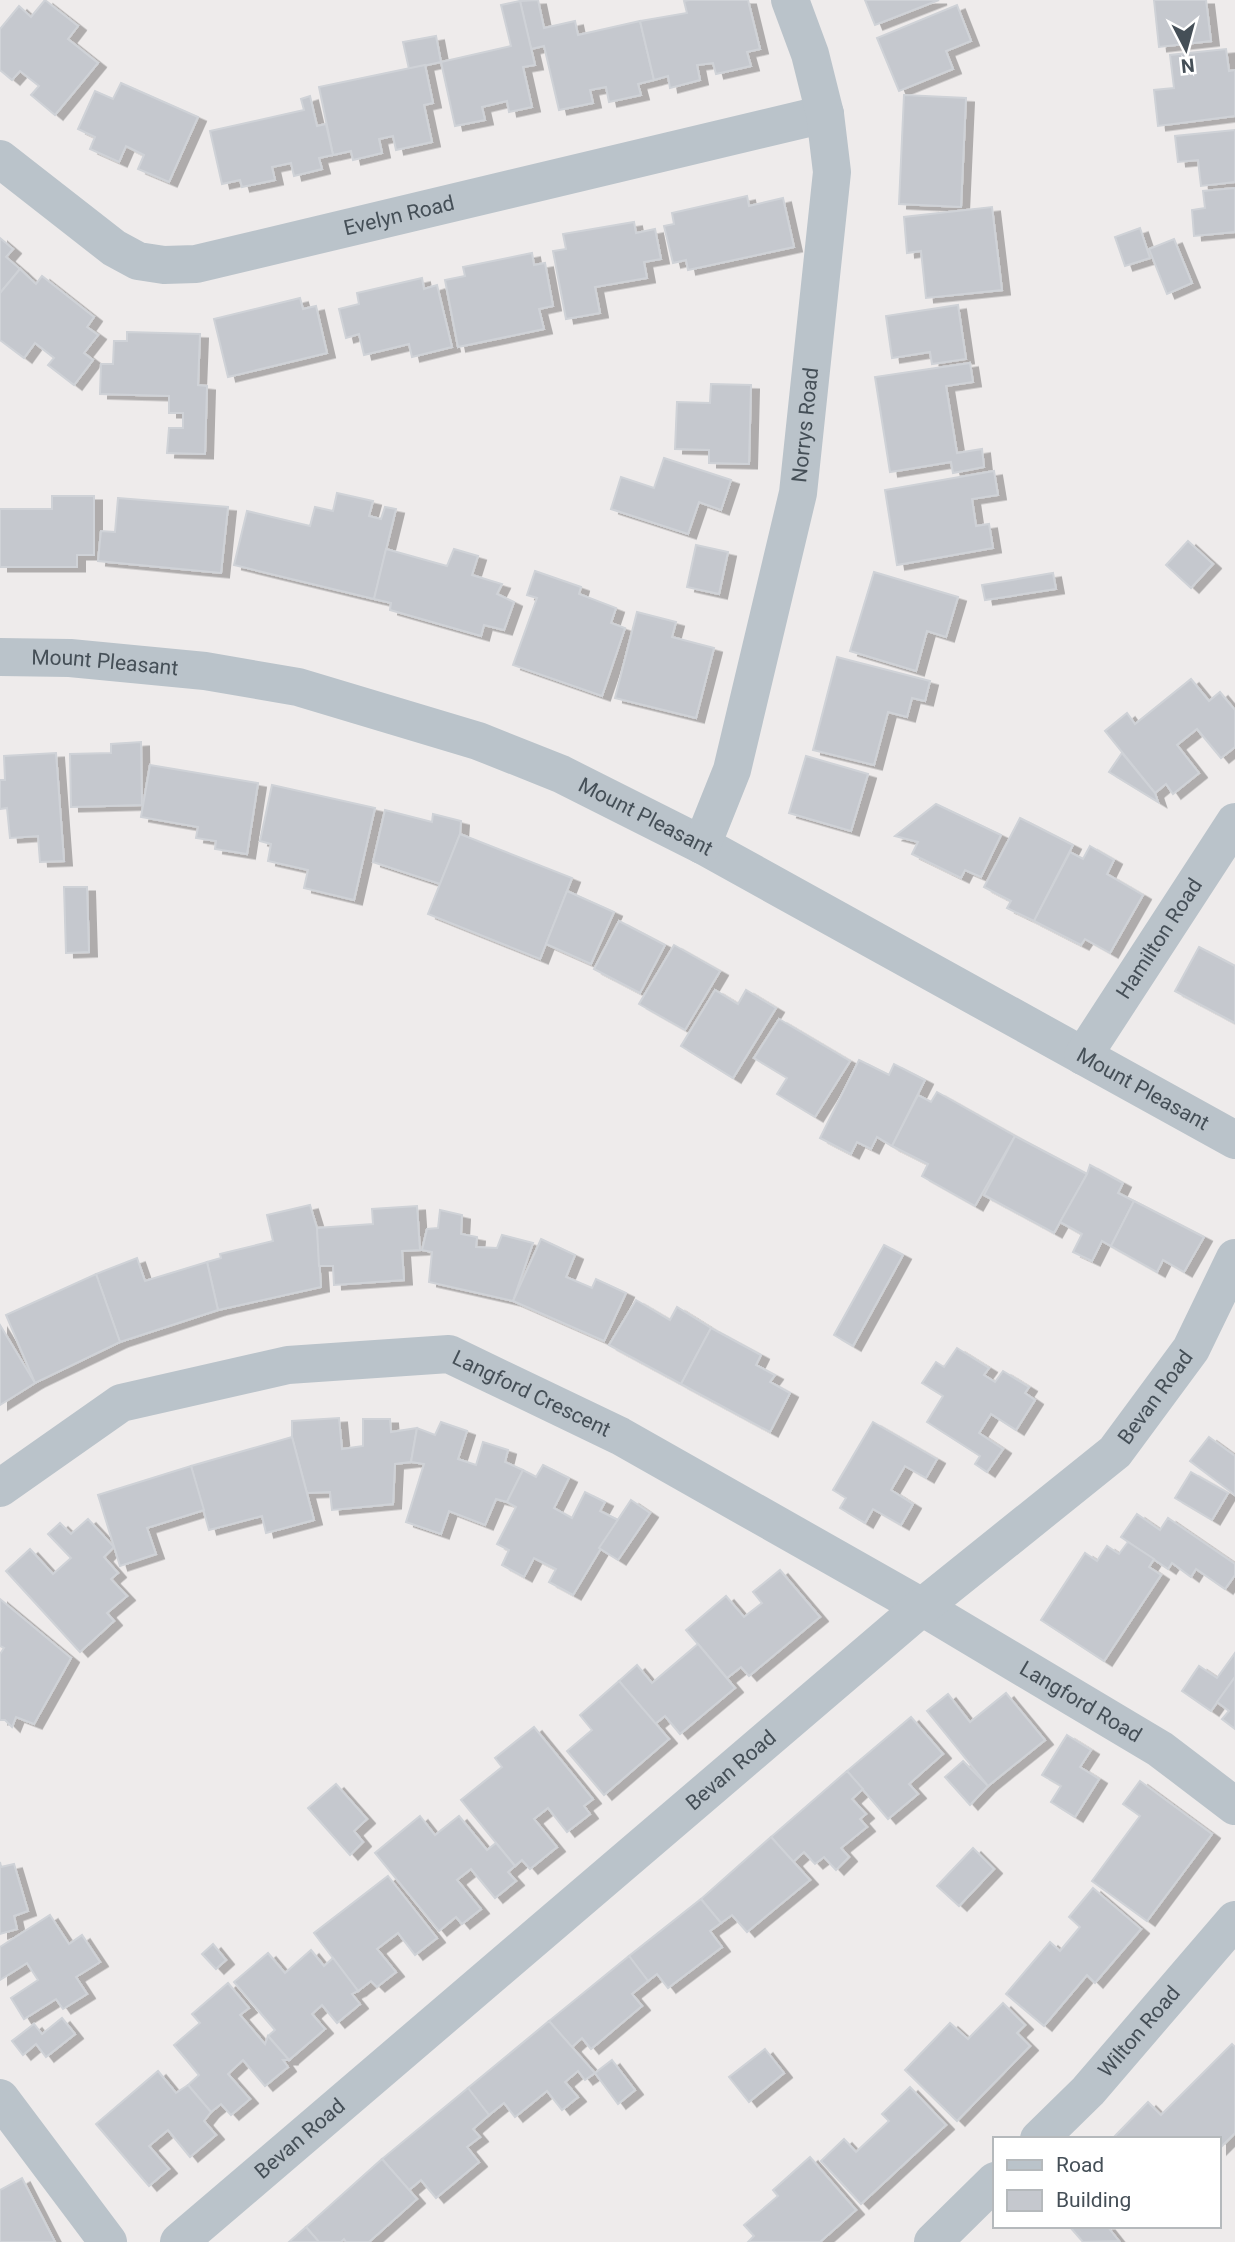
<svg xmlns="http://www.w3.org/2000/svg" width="1235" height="2242" viewBox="0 0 1235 2242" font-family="Roboto,sans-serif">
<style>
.building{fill:#c5c8ce;stroke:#cfd2d7;stroke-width:2;filter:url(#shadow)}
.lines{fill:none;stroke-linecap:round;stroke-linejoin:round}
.minor{stroke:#bac3ca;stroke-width:38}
.labels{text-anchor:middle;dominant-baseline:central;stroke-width:6;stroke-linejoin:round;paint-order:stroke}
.street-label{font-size:21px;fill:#454f57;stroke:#fff}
</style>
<defs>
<filter id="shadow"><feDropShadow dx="8" dy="4.5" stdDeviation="0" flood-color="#0004"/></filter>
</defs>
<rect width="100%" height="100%" fill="#eeebeb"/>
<!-- building -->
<g class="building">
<polygon points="45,0 78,26 68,39 98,63 55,115 31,95 39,86 20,71 12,80 0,70 0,29 19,6 31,17"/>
<polygon points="538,0 544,28 575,21 578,35 640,21 654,80 638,84 641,95 609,102 606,87 590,90 593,103 559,110 544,46 531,49 520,1"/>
<polygon points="689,0 748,0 760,49 747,52 751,66 716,74 713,63 697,65 700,80 670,88 668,76 654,80 640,21 687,13 684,1"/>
<polygon points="865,0 939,0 875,25"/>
<polygon points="1154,0 1206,0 1211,41 1159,47"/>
<polygon points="520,1 535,65 523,67 532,107 509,112 507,101 482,107 485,120 455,126 441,62 511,46 501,5"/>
<polygon points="957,5 971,41 946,51 953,69 899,91 877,38"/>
<polygon points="436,36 441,62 409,69 403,42"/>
<polygon points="1226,49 1229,71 1235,70 1235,116 1158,126 1154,90 1174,88 1170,55"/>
<polygon points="425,65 433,103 424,105 432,142 396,150 393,136 379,139 382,153 353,160 351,151 333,155 319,87"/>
<polygon points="121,83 198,117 169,182 138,169 144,155 126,146 119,162 90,149 95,137 78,129 95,91 113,99"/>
<polygon points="904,95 966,98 961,207 899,204"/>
<polygon points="310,96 317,126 326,124 333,155 319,158 322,169 294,176 291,163 272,167 275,180 242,187 240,180 222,184 210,131 304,110 301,99"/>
<polygon points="1235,130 1235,182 1201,186 1198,160 1178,162 1175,136"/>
<polygon points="1235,188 1235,232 1194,236 1192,210 1205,208 1203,191"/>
<polygon points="747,196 749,206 783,198 794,247 688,270 686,260 673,263 664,226 674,224 672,213"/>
<polygon points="992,207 1002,290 926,298 921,251 907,253 904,217"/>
<polygon points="634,222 636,233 655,229 661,259 644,262 647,278 595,287 600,313 566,319 553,251 566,249 563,234"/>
<polygon points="1140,228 1150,258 1125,266 1115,237"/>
<polygon points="0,238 13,249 6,257 20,269 0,293"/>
<polygon points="1174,239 1192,283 1167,294 1149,249"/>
<polygon points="532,253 534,265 545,263 553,306 539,309 544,329 458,347 445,280 465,276 463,267"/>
<polygon points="20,269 36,284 42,276 94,317 87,327 98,335 84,353 93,360 74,385 48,365 54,358 35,343 24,358 0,340 0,293"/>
<polygon points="422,278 424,289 437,285 452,347 412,357 409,344 364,355 359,334 346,338 339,309 359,304 357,293"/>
<polygon points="300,298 303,309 316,306 327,353 228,377 214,319"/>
<polygon points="958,305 966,359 932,364 930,352 892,358 886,316"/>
<polygon points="127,332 200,334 198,385 207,386 205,454 167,453 169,428 183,428 183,413 169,413 169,396 100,394 101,364 113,364 114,341 127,341"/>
<polygon points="970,363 973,382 946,386 957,453 982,449 984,467 953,473 951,462 890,472 875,377"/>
<polygon points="711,384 751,385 749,464 709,463 709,450 675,449 677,402 710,403"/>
<polygon points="664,458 731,480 721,510 699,502 688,534 611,509 621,477 654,488"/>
<polygon points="994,471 998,495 972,499 976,526 989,524 993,548 897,565 885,490"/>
<polygon points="337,493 373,501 369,516 381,519 385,507 396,509 374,599 234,565 247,511 310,526 315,507 333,511"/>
<polygon points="52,496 94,496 94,555 77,555 77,567 0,567 0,509 52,509"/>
<polygon points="118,498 228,507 221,573 98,561 101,531 115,532"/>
<polygon points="1188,541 1213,564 1191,588 1166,565"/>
<polygon points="696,545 728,552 719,594 687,587"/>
<polygon points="386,549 447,566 454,549 478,556 472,575 502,584 497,594 514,602 504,630 484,625 481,636 390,610 391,603 374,599"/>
<polygon points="535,571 581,587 579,594 616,608 611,623 625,628 602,696 513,665 537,598 527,595"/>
<polygon points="874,572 958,597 946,637 927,631 916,671 850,651"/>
<polygon points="1053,573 1056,589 985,600 982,585"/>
<polygon points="637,612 676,622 672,637 714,648 696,718 615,698"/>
<polygon points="837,657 930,681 925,701 912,698 907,717 888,712 874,765 813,750"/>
<polygon points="1191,679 1209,701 1220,692 1235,710 1235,747 1221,758 1197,729 1177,745 1199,773 1173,794 1166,784 1155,793 1105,731 1127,713 1135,724"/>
<polygon points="141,742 142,805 71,807 70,754 111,753 111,744"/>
<polygon points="56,753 64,861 40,862 38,836 10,838 7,808 0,809 0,780 5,780 4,756"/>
<polygon points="1122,753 1155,793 1158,802 1109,772"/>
<polygon points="806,756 868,774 851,831 789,813"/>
<polygon points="150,765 258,783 247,854 215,849 216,841 196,838 198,827 141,817"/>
<polygon points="272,785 375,808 354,900 304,888 308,870 268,861 271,844 260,841"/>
<polygon points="936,804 1001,835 981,877 965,870 961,878 912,854 918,842 895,836"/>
<polygon points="385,810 432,822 433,814 461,821 460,834 440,884 373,862"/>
<polygon points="1020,818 1073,845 1034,921 1007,908 1011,901 984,887"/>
<polygon points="460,834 572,878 540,959 428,914"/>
<polygon points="1090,846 1114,860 1107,874 1143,895 1110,953 1085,939 1081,945 1034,921 1070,852 1083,859"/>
<polygon points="64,887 87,887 89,952 66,953"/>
<polygon points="567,891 614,912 591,964 546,944"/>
<polygon points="619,921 665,945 640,993 594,969"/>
<polygon points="674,945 720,971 685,1030 639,1004"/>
<polygon points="1199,947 1235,966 1235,1023 1175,991"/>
<polygon points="715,990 738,1004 746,990 776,1008 733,1078 681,1046"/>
<polygon points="779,1019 850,1061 815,1117 777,1094 787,1078 754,1058"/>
<polygon points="859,1060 889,1075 894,1064 925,1080 892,1146 877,1137 871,1149 857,1142 851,1154 820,1138"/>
<polygon points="937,1092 1015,1136 975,1206 922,1176 928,1164 892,1146 918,1095 931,1102"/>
<polygon points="1015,1136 1087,1174 1054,1233 984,1195"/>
<polygon points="1090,1165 1123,1183 1118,1193 1134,1201 1111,1246 1102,1241 1092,1261 1073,1252 1082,1234 1060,1222 1087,1174"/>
<polygon points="1134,1201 1204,1237 1184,1272 1163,1260 1157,1272 1111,1246"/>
<polygon points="310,1205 317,1228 321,1287 218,1310 207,1262 221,1258 220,1254 273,1241 267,1215"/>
<polygon points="417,1206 420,1250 402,1251 404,1280 334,1285 333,1266 319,1266 317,1228 373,1224 372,1209"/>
<polygon points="440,1210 462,1215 461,1234 477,1237 476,1247 497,1248 502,1235 533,1243 513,1301 429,1282 432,1252 422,1250 427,1229 438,1228"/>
<polygon points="541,1239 575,1255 566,1277 592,1288 596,1279 626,1293 604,1341 513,1301"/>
<polygon points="884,1245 903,1255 853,1346 834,1335"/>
<polygon points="137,1258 145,1281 207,1262 218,1310 120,1342 96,1274"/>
<polygon points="96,1274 120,1342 35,1383 6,1315"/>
<polygon points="636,1300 670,1320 677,1307 711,1328 681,1384 609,1345"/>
<polygon points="0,1325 35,1383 0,1405"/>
<polygon points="711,1328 761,1355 756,1365 775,1375 770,1382 790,1393 770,1432 681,1384"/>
<polygon points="957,1348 989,1368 984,1375 995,1382 1003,1371 1029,1387 1025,1393 1035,1400 1016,1430 991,1414 979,1433 1003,1449 987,1472 975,1464 980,1456 927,1422 943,1396 922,1383 936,1362 944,1367"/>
<polygon points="339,1418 342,1449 363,1446 363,1419 390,1419 391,1432 417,1428 411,1462 395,1464 393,1504 332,1510 330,1492 307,1493 292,1437 292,1421"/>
<polygon points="441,1422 467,1431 458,1459 476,1465 483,1442 508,1450 505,1462 523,1470 507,1502 496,1499 485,1525 449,1511 441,1534 406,1522 424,1464 411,1462 417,1428 435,1435"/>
<polygon points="873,1422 937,1459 926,1478 905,1466 891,1490 913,1504 901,1525 873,1509 865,1523 840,1508 846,1498 833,1490"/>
<polygon points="292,1437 314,1520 266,1533 262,1516 209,1530 191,1466"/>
<polygon points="1209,1437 1235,1456 1235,1495 1190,1461"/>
<polygon points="543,1465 569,1478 554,1508 572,1518 585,1492 605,1502 600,1511 618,1520 573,1595 549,1582 556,1569 534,1558 524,1577 502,1565 509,1550 497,1544 516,1507 507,1502 523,1470 536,1477"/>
<polygon points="191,1466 204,1510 147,1528 156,1554 120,1566 98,1495"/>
<polygon points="1191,1472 1228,1493 1212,1520 1175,1498"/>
<polygon points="631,1500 650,1513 618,1560 599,1548"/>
<polygon points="1137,1514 1160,1530 1168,1518 1235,1564 1235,1575 1225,1589 1196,1569 1191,1577 1172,1563 1168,1569 1121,1537"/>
<polygon points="88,1519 114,1547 104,1557 118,1573 111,1579 127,1596 107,1613 114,1621 80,1652 6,1571 30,1549 53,1574 71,1558 48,1534 60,1523 71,1534"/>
<polygon points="1128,1542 1154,1559 1149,1567 1161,1575 1104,1661 1041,1620 1085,1553 1097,1561 1107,1546 1119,1554"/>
<polygon points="780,1570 820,1617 749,1676 741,1667 727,1678 686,1630 726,1596 744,1617 762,1603 753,1592"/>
<polygon points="0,1599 71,1658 34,1724 16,1717 12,1727 5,1720 0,1720 0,1654 4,1648 0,1646"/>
<polygon points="698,1644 735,1688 680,1734 665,1716 655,1724 619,1681 637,1665 652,1683"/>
<polygon points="1235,1653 1235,1677 1211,1711 1182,1691 1199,1666 1217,1678"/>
<polygon points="1235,1677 1235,1729 1222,1719 1229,1711 1217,1702"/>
<polygon points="619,1681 669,1739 604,1795 567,1751 592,1730 580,1715"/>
<polygon points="1006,1693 1045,1740 988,1786 927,1711 948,1694 970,1722"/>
<polygon points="911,1717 943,1754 909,1784 918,1794 888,1819 847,1771"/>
<polygon points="534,1727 593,1799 584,1806 590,1814 567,1832 548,1808 534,1819 557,1847 530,1869 522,1860 515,1866 461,1800 502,1767 495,1758"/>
<polygon points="1067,1735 1091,1750 1080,1767 1099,1779 1075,1817 1051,1802 1061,1786 1042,1775"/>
<polygon points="963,1761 988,1786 970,1805 945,1777"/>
<polygon points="847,1771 863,1789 852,1799 866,1814 860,1819 867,1827 841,1848 849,1857 836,1870 824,1857 815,1864 804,1852 793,1862 771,1837"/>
<polygon points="1140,1781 1212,1834 1147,1921 1092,1881 1140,1816 1123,1804"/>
<polygon points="336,1784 367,1819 354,1831 363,1842 350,1855 308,1808"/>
<polygon points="420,1816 435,1835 459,1816 487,1850 496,1843 515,1866 508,1872 516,1881 495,1898 471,1869 457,1880 481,1909 462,1924 456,1917 439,1931 375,1853"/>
<polygon points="771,1837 810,1880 747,1932 732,1915 721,1923 701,1899"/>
<polygon points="973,1848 994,1869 959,1906 937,1886"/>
<polygon points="0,1862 1,1867 14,1864 28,1911 14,1916 17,1929 0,1934"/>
<polygon points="388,1876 437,1938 415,1955 398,1933 377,1949 396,1972 377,1987 371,1981 358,1991 314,1933"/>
<polygon points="1093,1888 1141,1929 1095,1983 1087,1975 1044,2026 1006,1994 1050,1942 1060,1951 1080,1927 1069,1917"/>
<polygon points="701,1899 721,1923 710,1931 722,1947 668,1988 657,1974 648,1981 629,1956"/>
<polygon points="50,1915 69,1944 82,1935 100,1962 76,1977 87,1994 63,2009 56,1999 24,2019 11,1998 38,1980 27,1963 0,1980 0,1947"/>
<polygon points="213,1944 226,1960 216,1969 202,1954"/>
<polygon points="311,1950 324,1966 333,1958 358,1991 352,1994 360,2004 337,2023 322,2005 312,2014 325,2029 289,2060 268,2036 275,2030 234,1982 268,1953 285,1973"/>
<polygon points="629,1956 648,1981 632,1994 642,2006 591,2049 582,2038 572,2047 549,2021"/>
<polygon points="228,1983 249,2008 240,2015 265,2044 268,2036 289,2060 283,2060 288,2067 265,2086 243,2060 228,2074 250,2099 231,2115 221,2104 211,2112 188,2085 199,2075 174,2045 200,2023 192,2014"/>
<polygon points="1003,2003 1025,2025 1017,2033 1030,2046 957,2121 905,2070 950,2023 968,2039"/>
<polygon points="62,2018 75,2034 46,2057 36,2044 23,2055 12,2041 34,2024 42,2034"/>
<polygon points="549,2021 595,2073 585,2080 578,2071 565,2082 578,2097 562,2110 547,2091 515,2117 504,2103 489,2115 468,2088"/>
<polygon points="1232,2044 1235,2047 1235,2133 1219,2149 1219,2139 1112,2139 1148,2102 1161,2115"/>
<polygon points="765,2049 784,2073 749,2102 729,2077"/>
<polygon points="612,2060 635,2090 618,2104 595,2073"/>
<polygon points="158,2071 176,2093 188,2085 211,2112 204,2121 216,2135 190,2157 168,2130 149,2146 169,2169 149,2186 96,2124"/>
<polygon points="910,2087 946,2125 861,2204 821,2161 844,2139 856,2152 889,2121 882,2114"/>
<polygon points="468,2088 489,2115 473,2129 480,2137 467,2147 479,2162 436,2198 421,2180 409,2190 382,2159"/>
<polygon points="810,2157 856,2210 820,2242 748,2242 754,2236 744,2225 778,2196 773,2190"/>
<polygon points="382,2159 417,2199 369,2242 346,2242 344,2239 341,2242 319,2242 306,2227"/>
<polygon points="22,2178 55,2242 0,2242 0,2190"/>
<polygon points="1069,2226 1107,2226 1119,2241 1083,2242"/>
<polygon points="306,2227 319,2242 289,2242"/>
</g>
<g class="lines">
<!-- minor -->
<g class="minor">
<path id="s1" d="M 0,159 L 114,248 L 138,261 L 164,265 L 196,264 L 825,114"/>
<path id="s2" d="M 0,657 L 70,658 L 205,671 L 298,687 L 478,741 L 561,774 L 702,845 L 1235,1140"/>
<path id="s3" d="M 702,845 L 732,770 L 798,493 L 832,172 L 825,114 L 810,54 L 790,0"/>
<path id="s4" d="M 1083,1056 L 1235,822"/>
<path id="s5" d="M 0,1488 L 121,1403 L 288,1365 L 449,1354 L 620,1436 L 922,1607 L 1160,1749 L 1235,1806"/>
<polyline points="0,2098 108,2242"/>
<path id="s6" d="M 1039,2139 L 1088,2091 L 1235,1920"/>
<path id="s7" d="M 179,2242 L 922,1607 L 1115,1452 L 1191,1349 L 1235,1258"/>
<polyline points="933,2242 995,2181"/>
</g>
</g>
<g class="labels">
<!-- street labels -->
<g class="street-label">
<text stroke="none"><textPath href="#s1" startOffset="439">Evelyn Road</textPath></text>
<text stroke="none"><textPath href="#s3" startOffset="434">Norrys Road</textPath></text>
<text stroke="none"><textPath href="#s2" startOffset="105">Mount Pleasant</textPath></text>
<text stroke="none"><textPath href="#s2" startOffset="672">Mount Pleasant</textPath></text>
<text stroke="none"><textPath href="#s4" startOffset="140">Hamilton Road</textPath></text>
<text stroke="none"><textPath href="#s2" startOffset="1239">Mount Pleasant</textPath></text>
<text stroke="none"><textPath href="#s5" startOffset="572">Langford Crescent</textPath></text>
<text stroke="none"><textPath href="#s7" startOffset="1293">Bevan Road</textPath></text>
<text stroke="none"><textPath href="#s5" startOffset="1202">Langford Road</textPath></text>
<text stroke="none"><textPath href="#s7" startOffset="726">Bevan Road</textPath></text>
<text stroke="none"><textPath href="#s6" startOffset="147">Wilton Road</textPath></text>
<text stroke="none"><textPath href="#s7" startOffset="159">Bevan Road</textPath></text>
</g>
</g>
<!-- legend -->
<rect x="993" y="2137" width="228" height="91" fill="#ffffff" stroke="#b5b9bc" stroke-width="2"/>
<rect x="1007" y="2160" width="35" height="10" fill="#bac3ca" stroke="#b5b9bc" stroke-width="2"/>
<text x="1056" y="2172" font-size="21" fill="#454f57">Road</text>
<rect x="1007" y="2190" width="35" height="21" fill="#c5c8ce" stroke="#b5b9bc" stroke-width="2"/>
<text x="1056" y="2207" font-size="21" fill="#454f57">Building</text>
<!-- north arrow -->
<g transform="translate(1186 49) rotate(174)" stroke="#ffffff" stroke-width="5" paint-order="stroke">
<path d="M0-5L12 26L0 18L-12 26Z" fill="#454f57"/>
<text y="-10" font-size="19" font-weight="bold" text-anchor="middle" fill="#454f57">N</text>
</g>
</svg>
